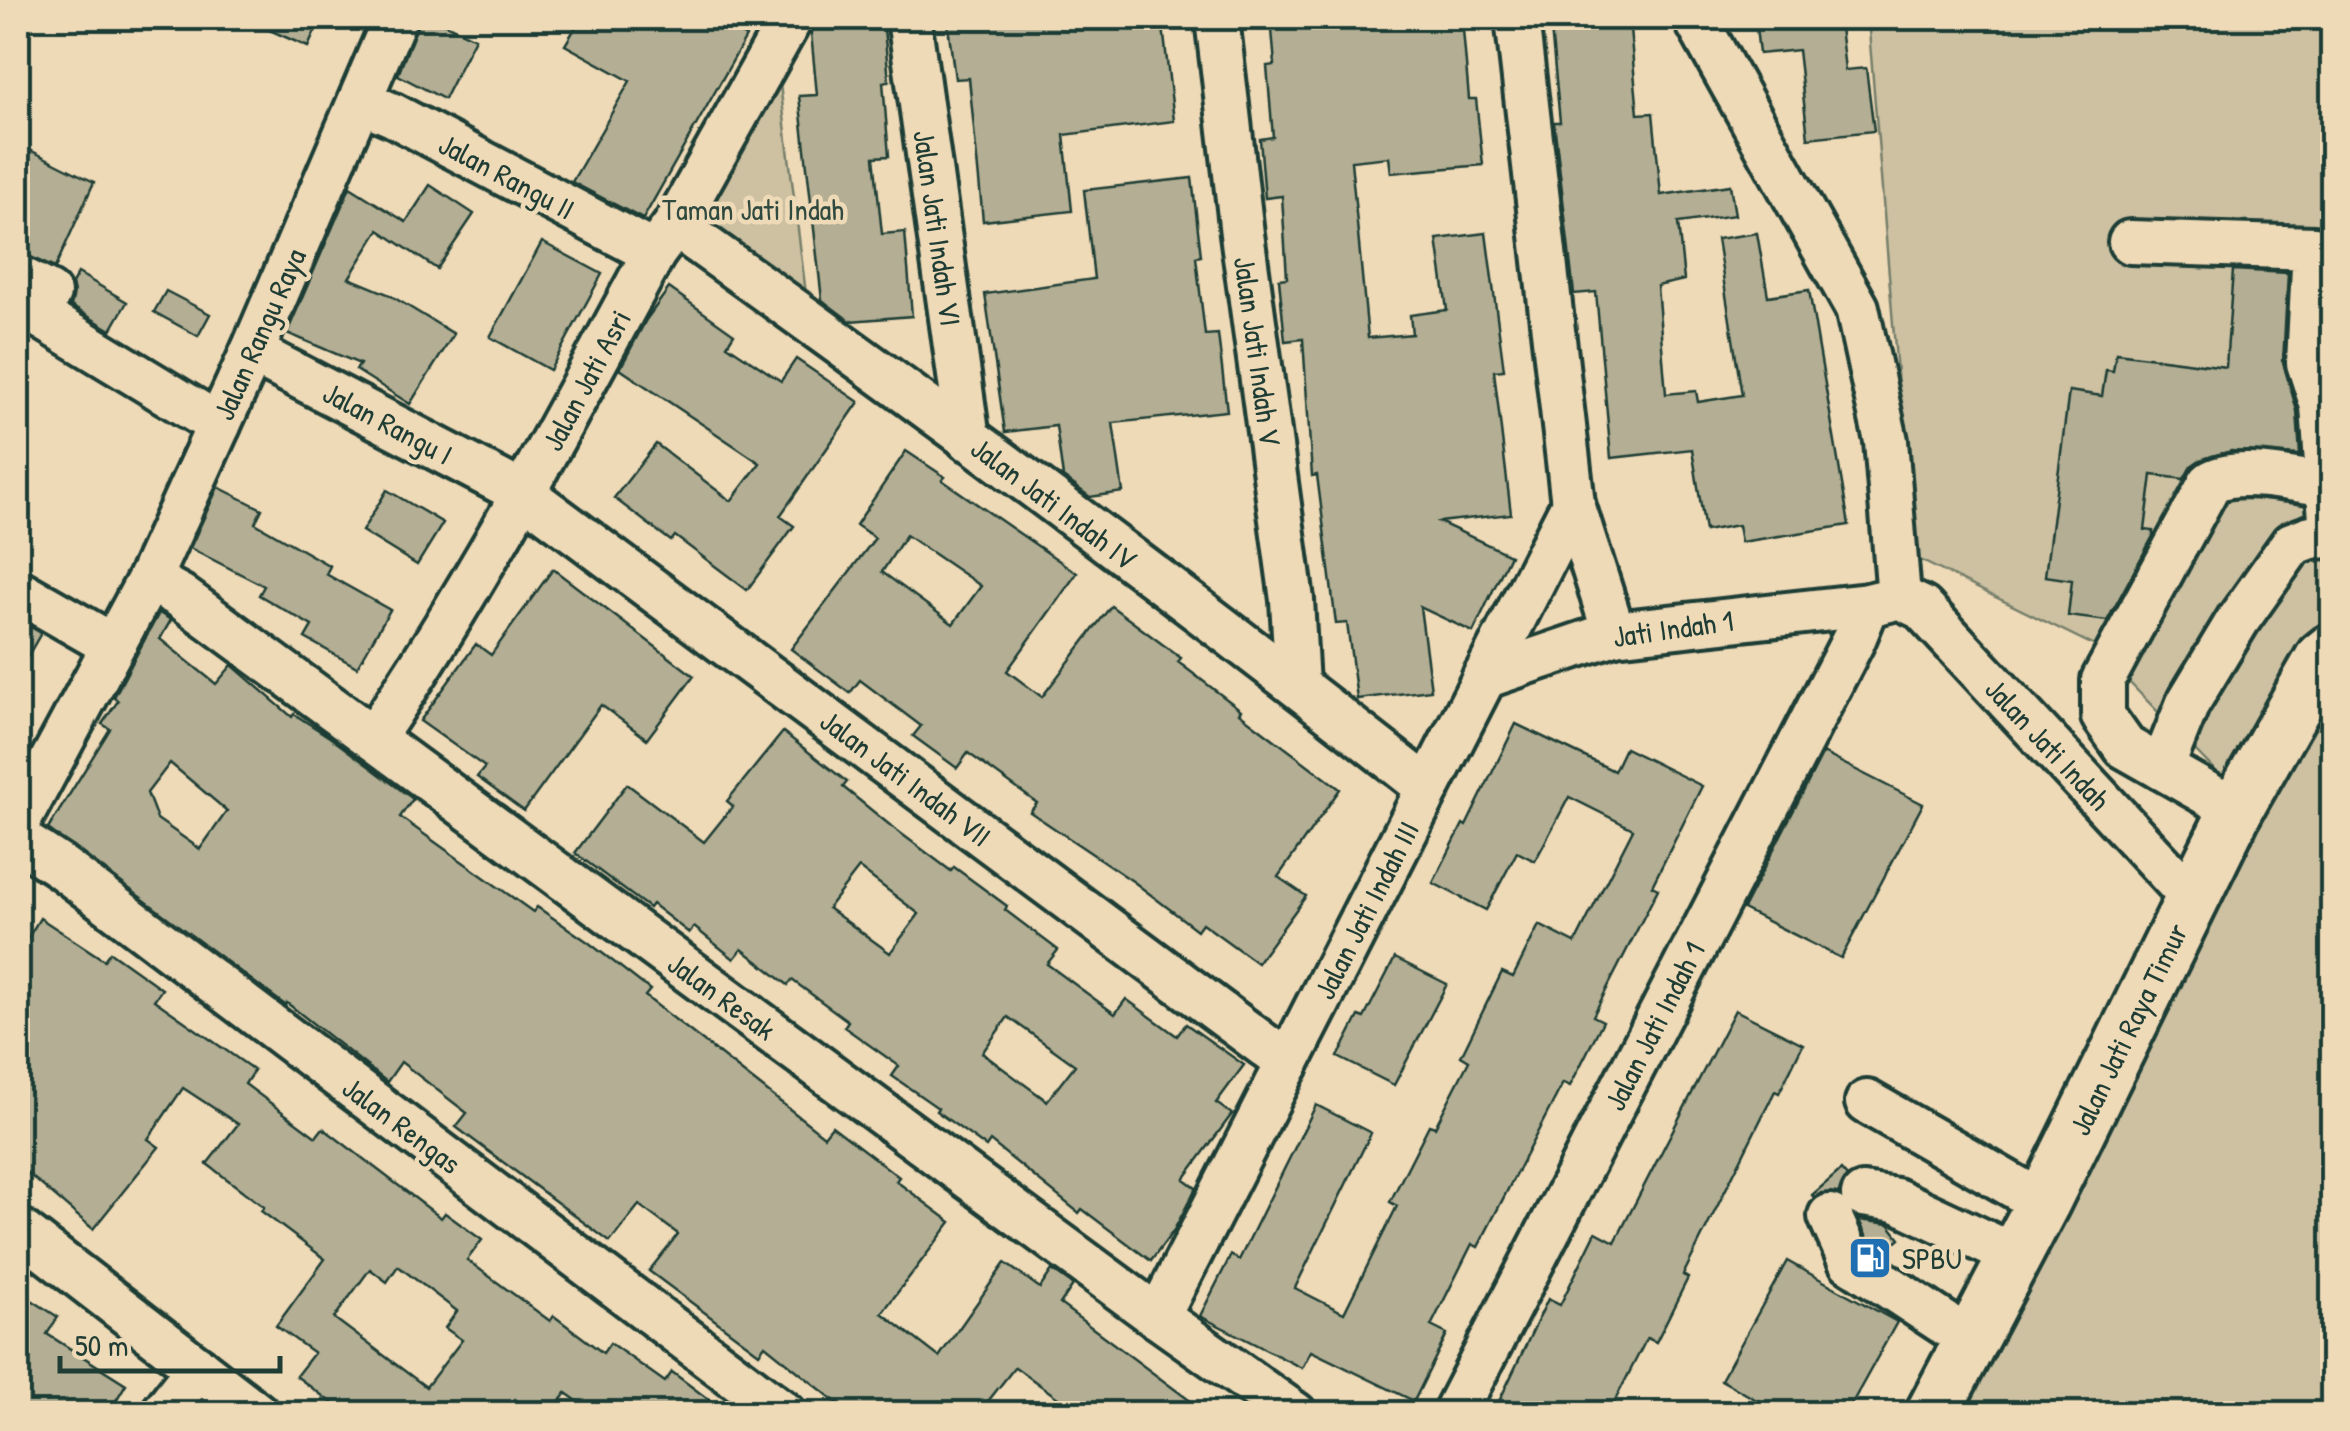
<svg xmlns="http://www.w3.org/2000/svg" width="2350" height="1431" viewBox="0 0 2350 1431" font-family="'Patrick Hand',sans-serif">
<style>
.green{fill:#cdc1a2;stroke:#767f6b;stroke-width:2.5}
.building{fill:#b4af94;stroke:#1f3d34;stroke-width:2.5;fill-rule:evenodd}
.lines{fill:none;stroke-linecap:round;stroke-linejoin:round}
.minor-casing{stroke:#1f3d34;stroke-width:50}
.major-casing{stroke:#1f3d34;stroke-width:60}
.minor{stroke:#efdab8;stroke-width:42}
.major{stroke:#efdab8;stroke-width:52}
.labels{text-anchor:middle;dominant-baseline:central;stroke-width:9;stroke-linejoin:round;paint-order:stroke}
.street-label{font-size:30px;fill:#1f3d34;stroke:#efdab8}
.park-label{font-size:30px;fill:#304a3f;stroke:#efdab8}
.poi-label{font-size:30px;fill:#1f3d34;stroke:#efdab8;text-anchor:start}
</style>
<rect width="100%" height="100%" fill="#efdab8"/>
<filter id="ink" filterUnits="userSpaceOnUse"><feTurbulence type="fractalNoise" baseFrequency=".01" numOctaves="2"/><feDisplacementMap in="SourceGraphic" scale="20" xChannelSelector="R" yChannelSelector="G"/><feConvolveMatrix kernelMatrix="1 2 1 2 8 2 1 2 1" color-interpolation-filters="sRGB"/></filter>
<g filter="url(#ink)">
<!-- green -->
<g class="green">
<polygon points="1868,18 2332,18 2332,1413 1961,1413 2261,818 2093,645 1912,556"/>
<polygon points="779,76 807,302 697,221"/>
</g>
<!-- building -->
<g class="building">
<polygon points="242,18 321,18 308,47"/>
<polygon points="420,18 433,18 475,38 444,99 398,75"/>
<polygon points="581,18 711,18 746,37 643,219 572,182 630,81 565,45"/>
<polygon points="816,18 883,18 889,81 883,82 889,156 874,157 882,234 905,232 912,316 850,321 822,300 799,96 817,95 811,33"/>
<polygon points="947,18 1162,18 1174,121 1064,135 1072,211 983,221 969,78 955,79"/>
<polygon points="1271,18 1462,18 1469,99 1476,99 1483,165 1391,173 1389,157 1351,161 1368,338 1412,334 1410,315 1447,310 1437,239 1486,233 1504,370 1494,371 1511,514 1439,522 1510,555 1473,632 1420,607 1431,690 1357,699 1347,623 1336,624 1317,475 1312,476 1303,339 1285,341 1279,279 1287,278 1282,196 1265,198 1260,139 1273,137 1267,66 1275,65"/>
<polygon points="1550,18 1629,18 1638,114 1653,113 1661,195 1730,185 1735,215 1678,223 1684,280 1657,286 1666,394 1696,391 1698,402 1742,395 1717,239 1757,233 1768,296 1809,290 1849,525 1741,542 1738,525 1705,531 1692,449 1611,458 1596,292 1574,294 1554,122 1560,122"/>
<polygon points="1755,18 1839,18 1845,70 1866,68 1874,131 1808,138 1798,50 1759,54"/>
<polygon points="18,144 94,182 55,268 18,252"/>
<polygon points="1192,178 1201,256 1196,257 1205,335 1218,334 1227,411 1113,423 1123,492 1090,497 1063,477 1056,426 1005,432 985,294 1094,279 1084,190"/>
<polygon points="430,185 474,214 437,269 379,230 349,278 388,294 454,334 410,404 356,370 360,364 287,333 350,187 406,222"/>
<polygon points="542,242 602,274 550,370 490,337"/>
<polygon points="2233,270 2288,273 2283,362 2297,411 2300,455 2231,451 2200,460 2191,466 2184,479 2152,475 2145,530 2153,531 2153,536 2107,621 2068,616 2072,580 2045,576 2069,391 2102,396 2106,370 2113,371 2116,353 2226,367"/>
<polygon points="78,273 127,302 111,330 71,306 74,293 72,284"/>
<polygon points="669,288 734,334 727,345 781,381 796,359 859,402 780,516 794,526 747,590 675,536 671,541 614,498 656,444 731,501 760,463 620,369 646,320"/>
<polygon points="166,291 210,314 198,336 154,312"/>
<path d="M 906,451 L 945,477 L 942,480 L 1077,573 L 1007,671 L 1042,697 L 1111,606 L 1181,658 L 1178,662 L 1241,710 L 1239,713 L 1340,789 L 1278,877 L 1306,896 L 1257,963 L 1202,923 L 1197,930 L 1134,882 L 1030,812 L 1037,803 L 968,753 L 957,768 L 913,736 L 921,726 L 860,680 L 850,693 L 791,649 L 875,538 L 856,525 ZM 906,535 L 981,586 L 953,624 L 882,572 Z"/>
<polygon points="218,487 262,509 255,523 330,566 326,574 390,610 357,667 305,638 312,626 259,595 264,586 190,548"/>
<polygon points="387,490 443,523 417,565 362,531"/>
<polygon points="553,569 694,676 647,739 601,705 524,811 477,777 485,767 420,721 476,644 491,655"/>
<path d="M 159,613 L 171,620 L 160,639 L 216,684 L 232,665 L 292,717 L 294,714 L 331,738 L 413,799 L 400,817 L 533,912 L 537,907 L 588,942 L 650,990 L 645,996 L 824,1136 L 832,1126 L 899,1177 L 896,1181 L 951,1222 L 882,1313 L 939,1357 L 1005,1263 L 1040,1288 L 1052,1270 L 1073,1285 L 1060,1304 L 1208,1414 L 1080,1414 L 1015,1367 L 978,1414 L 851,1414 L 765,1345 L 759,1353 L 649,1271 L 678,1234 L 639,1205 L 610,1242 L 456,1127 L 467,1113 L 401,1062 L 387,1082 L 287,1003 L 285,1005 L 48,829 L 110,729 L 102,724 L 118,701 L 114,697 ZM 170,763 L 227,811 L 200,849 L 157,819 L 147,793 Z"/>
<polygon points="18,620 41,633 18,673"/>
<polygon points="1516,724 1614,771 1625,748 1702,786 1652,886 1658,889 1593,1016 1603,1021 1570,1086 1563,1083 1478,1247 1472,1244 1431,1326 1447,1334 1414,1401 1311,1351 1302,1368 1200,1316 1231,1255 1239,1260 1316,1105 1371,1133 1295,1288 1344,1313 1397,1206 1390,1202 1429,1125 1435,1127 1469,1061 1461,1056 1502,972 1513,977 1539,925 1575,943 1633,829 1569,797 1535,861 1517,852 1486,910 1433,883 1463,824 1466,826"/>
<path d="M 783,732 L 847,782 L 843,787 L 891,826 L 951,871 L 954,867 L 1007,906 L 1005,910 L 1058,950 L 1047,964 L 1115,1014 L 1126,999 L 1177,1036 L 1186,1024 L 1244,1065 L 1216,1103 L 1232,1114 L 1184,1179 L 1196,1188 L 1174,1230 L 1151,1261 L 1082,1209 L 1079,1213 L 990,1141 L 986,1147 L 936,1111 L 938,1108 L 892,1076 L 899,1066 L 844,1027 L 848,1021 L 792,980 L 788,985 L 742,949 L 734,959 L 694,927 L 689,933 L 652,904 L 649,908 L 575,853 L 627,784 L 704,842 L 733,806 L 727,801 ZM 859,868 L 919,914 L 890,953 L 828,908 ZM 1008,1017 L 1075,1065 L 1047,1101 L 982,1053 Z"/>
<polygon points="1823,753 1923,804 1841,958 1743,909"/>
<path d="M 40,918 L 104,960 L 110,952 L 162,989 L 154,1000 L 254,1070 L 245,1084 L 316,1137 L 323,1128 L 441,1218 L 445,1213 L 482,1240 L 467,1260 L 550,1321 L 554,1316 L 603,1353 L 610,1343 L 665,1382 L 672,1372 L 728,1414 L 595,1414 L 566,1393 L 550,1414 L 533,1414 L 514,1399 L 503,1414 L 347,1414 L 296,1376 L 314,1353 L 276,1326 L 325,1259 L 261,1211 L 264,1207 L 207,1164 L 238,1124 L 183,1088 L 148,1139 L 159,1147 L 93,1229 L 18,1165 L 18,954 ZM 398,1266 L 457,1311 L 445,1328 L 462,1340 L 426,1387 L 334,1318 L 370,1269 L 387,1282 Z"/>
<polygon points="1395,958 1447,984 1394,1085 1338,1057 1359,1016 1364,1018"/>
<polygon points="1735,1010 1803,1044 1779,1093 1775,1091 1683,1275 1688,1278 1656,1342 1647,1338 1608,1414 1493,1414 1548,1299 1560,1305 1596,1232 1615,1242"/>
<polygon points="1841,1170 1847,1177 1838,1193 1821,1193 1814,1198 1812,1195"/>
<polygon points="1859,1220 1889,1224 1900,1238 1883,1253 1870,1244"/>
<polygon points="1787,1261 1897,1322 1846,1414 1782,1414 1721,1380"/>
<polygon points="18,1291 58,1317 47,1334 126,1384 108,1414 18,1414"/>
</g>
<g class="lines">
<!-- minor casing -->
<g class="minor-casing">
<g id="minor">
<polyline points="909,18 968,439"/>
<polyline points="1217,18 1242,234 1292,600 1297,685"/>
<polyline points="1517,18 1573,504 1614,633"/>
<polyline points="1695,18 1857,308 1886,441 1899,597"/>
<polyline points="360,101 393,115 654,253"/>
<path d="M 675,225 C 930,407 1182,594 1428,788"/>
<polyline points="2130,242 2314,248 2308,363 2322,406 2331,534"/>
<polyline points="18,277 49,293 38,315 219,425"/>
<polyline points="252,352 524,494 1288,1063"/>
<polyline points="149,579 180,596 1158,1317 1295,1414"/>
<polyline points="18,591 112,645"/>
<polyline points="1899,597 1922,608 2192,898"/>
<polyline points="1484,677 1614,633 1868,605 1889,600"/>
<path d="M 373,738 C 478,584 565,418 654,253 L 675,225 L 791,18"/>
<path d="M 2162,768 L 2125,747 L 2103,716 L 2103,680 L 2210,483 C 2235,466 2298,481 2328,485"/>
<polyline points="2236,810 2162,768 2188,703 2238,620 2292,544 2311,537 2332,536"/>
<polyline points="18,823 149,579 252,352 395,18"/>
<polyline points="18,839 61,867 785,1414"/>
<polyline points="1867,1102 2043,1203"/>
<polyline points="1863,1195 1896,1200 2015,1256"/>
<polyline points="1830,1216 1850,1261 1970,1340"/>
<polyline points="18,1229 257,1414"/>
<polyline points="1158,1317 1573,504"/>
<polyline points="162,1414 198,1368"/>
<polyline points="1454,1414 1854,639 1868,605"/>
</g>
</g>
<!-- major casing -->
<g class="major-casing">
<polyline id="major" points="1932,1414 2043,1203 2236,810 2322,658 2332,650"/>
</g>
<!-- minor -->
<use href="#minor" class="minor"/>
<!-- major -->
<use href="#major" class="major"/>
</g>
</g>
<!-- icons -->
<defs>
<g id="fuel-square" transform="scale(2.25)"><rect x="-9" y="-9" width="18" height="18" rx="4" fill="#1f6fb2" stroke="#efdab8"/><path d="M-5.5-6h7V0h2V4h1.3V-2.5L3-4.5l.8-.8L6-3V5H2.5V1h-1V6h-7ZM-4.2-4.7v3.2H.2V-4.7Z" fill="#fff"/></g>
</defs>
<g fill-rule="evenodd">
<use href="#fuel-square" x="1870" y="1258"/>
</g>
<g class="labels">
<!-- street labels -->
<g class="street-label">
<text transform="translate(507 176) rotate(28)">Jalan Rangu II</text>
<text transform="translate(938 228) rotate(82)">Jalan Jati Indah VI</text>
<text transform="translate(259 334) rotate(-66)">Jalan Rangu Raya</text>
<text transform="translate(1258 351) rotate(82)">Jalan Jati Indah V</text>
<text transform="translate(586 380) rotate(-62)">Jalan Jati Asri</text>
<text transform="translate(388 423) rotate(28)">Jalan Rangu I</text>
<text transform="translate(1054 503) rotate(37)">Jalan Jati Indah IV</text>
<text transform="translate(1673 628) rotate(-8)">Jati Indah 1</text>
<text transform="translate(2048 744) rotate(47)">Jalan Jati Indah</text>
<text transform="translate(906 778) rotate(37)">Jalan Jati Indah VII</text>
<text transform="translate(1366 910) rotate(-63)">Jalan Jati Indah III</text>
<text transform="translate(722 996) rotate(36)">Jalan Resak</text>
<text transform="translate(1654 1026) rotate(-63)">Jalan Jati Indah 1</text>
<text transform="translate(2128 1029) rotate(-64)">Jalan Jati Raya Timur</text>
<text transform="translate(402 1125) rotate(37)">Jalan Rengas</text>
</g>
<!-- park labels -->
<g class="park-label">
<text x="753" y="209">Taman Jati Indah</text>
</g>
<!-- poi labels -->
<g class="poi-label">
<text x="1902" y="1258">SPBU</text>
</g>
</g>
<!-- margin -->
<rect width="2350" height="1431" fill="none" stroke="#efdab8" stroke-width="60"/>
<rect x="30" y="30" width="2290" height="1371" fill="none" stroke="#1f3d34" stroke-width="4" filter="url(#ink)"/>
<!-- scale -->
<path d="M60 1356v15h220v-15" fill="none" stroke="#1f3d34" stroke-width="5"/>
<text x="75" y="1356" font-size="30" fill="#1f3d34" stroke="#efdab8" stroke-width="8" paint-order="stroke">50 m</text>
</svg>
